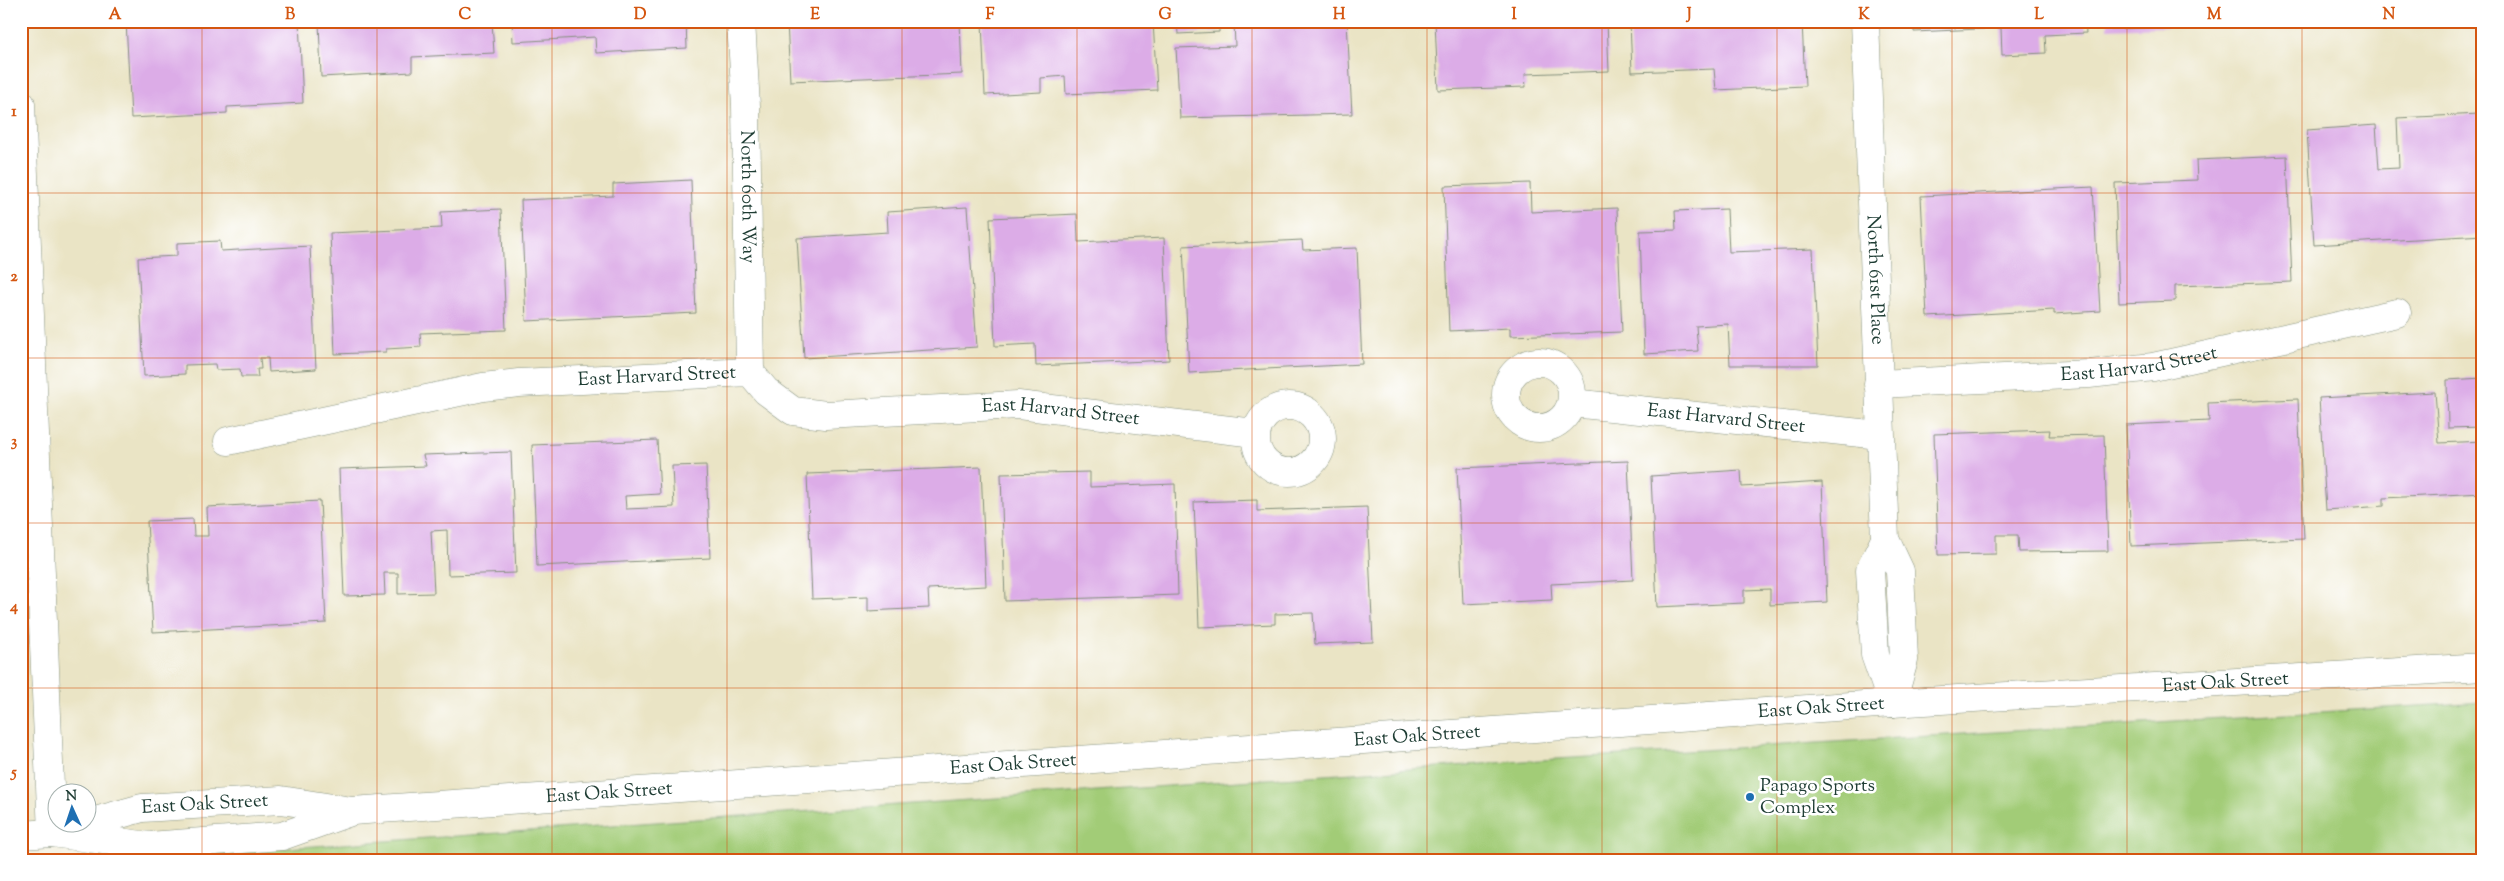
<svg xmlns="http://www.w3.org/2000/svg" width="2504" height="881" viewBox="0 0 2504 881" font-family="'Sorts Mill Goudy',serif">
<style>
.green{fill:#a2cc77;stroke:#608456}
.building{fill:#dcace7}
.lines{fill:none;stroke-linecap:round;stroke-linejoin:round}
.minor-casing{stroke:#84907c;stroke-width:29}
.minor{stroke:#fff;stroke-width:28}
.grid{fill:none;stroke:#d45610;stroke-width:1;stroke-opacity:0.55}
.poi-dot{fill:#1f6fb2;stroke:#fff;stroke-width:2}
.labels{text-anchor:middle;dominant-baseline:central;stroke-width:5;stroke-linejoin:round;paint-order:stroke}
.street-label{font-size:19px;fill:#1f3d34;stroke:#fff}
.poi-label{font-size:19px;fill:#1f3d34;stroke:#fff;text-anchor:start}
.neatline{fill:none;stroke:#d45610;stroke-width:2}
.grid-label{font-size:16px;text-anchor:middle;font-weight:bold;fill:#d45610}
</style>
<rect width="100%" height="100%" fill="#fff"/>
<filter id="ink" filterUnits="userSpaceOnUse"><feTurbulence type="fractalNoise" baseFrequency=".02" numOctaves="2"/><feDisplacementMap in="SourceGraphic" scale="10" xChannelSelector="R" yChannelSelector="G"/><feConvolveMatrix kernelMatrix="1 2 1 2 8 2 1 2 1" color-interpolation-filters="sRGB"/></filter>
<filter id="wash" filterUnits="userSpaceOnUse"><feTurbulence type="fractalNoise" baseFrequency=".0096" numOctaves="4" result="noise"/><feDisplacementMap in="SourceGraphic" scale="20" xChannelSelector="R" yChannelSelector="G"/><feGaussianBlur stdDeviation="1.12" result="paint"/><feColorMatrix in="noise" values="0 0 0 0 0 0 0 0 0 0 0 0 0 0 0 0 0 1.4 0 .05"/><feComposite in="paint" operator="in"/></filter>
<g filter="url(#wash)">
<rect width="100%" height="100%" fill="#eae4c5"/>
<!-- green -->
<polygon class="green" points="2483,702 2483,860 115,860 1524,761"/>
<g id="blocks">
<!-- building -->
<g class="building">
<polygon points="126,21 299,21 303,103 227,107 227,113 131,118"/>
<polygon points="319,21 492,21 494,53 412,57 412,72 321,77"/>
<polygon points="512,21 686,21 687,48 596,53 595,37 513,42"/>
<polygon points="787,21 960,21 962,74 790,81"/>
<polygon points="982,21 1153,21 1157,90 1066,94 1065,76 1041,78 1041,92 985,95"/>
<polygon points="1177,21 1219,21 1219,32 1178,34"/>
<polygon points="1234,21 1347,21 1352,114 1180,118 1176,48 1235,46"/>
<polygon points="1435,21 1607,21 1609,71 1525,74 1526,87 1438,90"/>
<polygon points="1630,21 1802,21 1805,86 1716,90 1714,69 1632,72"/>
<polygon points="1914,21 2085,21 2086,33 2045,35 2046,53 2002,55 2001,28 1914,32"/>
<polygon points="2108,21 2166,21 2167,27 2108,29"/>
<polygon points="2479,114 2483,235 2314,245 2307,130 2376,125 2379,169 2399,168 2397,118"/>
<polygon points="2287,156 2292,282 2175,286 2175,301 2119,303 2115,183 2197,180 2196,160"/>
<polygon points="691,180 696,313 526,321 521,200 613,196 613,184"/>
<polygon points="1530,183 1531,212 1617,208 1622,332 1510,336 1510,328 1449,331 1444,186"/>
<polygon points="2093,187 2100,311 2054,314 2054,310 1927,317 1921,196"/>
<polygon points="967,207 977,347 804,358 797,238 888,232 887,212"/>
<polygon points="501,209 506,330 420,333 421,347 386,349 386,352 335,354 330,233 442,228 441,212"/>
<polygon points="1727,209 1729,252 1813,249 1818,365 1730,365 1728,324 1696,326 1698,351 1644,354 1640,231 1676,230 1675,211"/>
<polygon points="1077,214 1078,242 1164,238 1169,360 1036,366 1035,344 995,346 990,218"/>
<polygon points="1302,240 1303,250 1357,248 1362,364 1189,373 1183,246"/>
<polygon points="220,241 221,251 310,246 316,369 269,372 268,358 260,358 261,369 257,369 258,377 241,377 240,369 216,370 215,364 185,365 185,374 144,376 138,258 177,256 177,243"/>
<polygon points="2483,378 2483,427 2448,428 2447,380"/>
<polygon points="2435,392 2439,443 2483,441 2483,493 2384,498 2384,506 2326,510 2319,398"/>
<polygon points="2298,399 2304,539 2131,546 2126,425 2209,421 2208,403"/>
<polygon points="2050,430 2049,436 2104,435 2108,551 2019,552 2018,535 1996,535 1996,554 1938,555 1934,434"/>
<polygon points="657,440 660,494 625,496 626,509 674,507 672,466 706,465 710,558 537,566 532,445"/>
<polygon points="511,452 516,573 448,575 447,530 431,531 434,593 398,594 398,573 384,573 385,595 344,596 339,469 426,466 423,455"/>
<polygon points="1628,461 1633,580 1551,584 1552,600 1463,604 1457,468"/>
<polygon points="981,467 986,586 928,589 929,608 868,611 868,597 812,599 807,474"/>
<polygon points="1741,470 1742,487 1822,482 1827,602 1770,605 1770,589 1744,590 1744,603 1657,607 1651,476"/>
<polygon points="1090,472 1090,487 1175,484 1178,595 1005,601 1001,474"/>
<polygon points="1257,500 1257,511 1367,507 1373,642 1315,644 1313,613 1275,614 1275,624 1199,627 1194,502"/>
<polygon points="320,501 326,623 153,632 147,521 193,519 194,536 208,536 207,507"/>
</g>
</g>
</g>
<g filter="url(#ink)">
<use href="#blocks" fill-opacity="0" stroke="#84907c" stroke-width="1"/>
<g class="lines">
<!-- minor casing -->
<g class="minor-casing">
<g id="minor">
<path id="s1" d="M 741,21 L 746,106 L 750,372"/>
<path id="s2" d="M 1865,21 L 1885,539 L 1900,571 L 1904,660 L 1892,703"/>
<polyline points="21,104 52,833"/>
<circle cx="1539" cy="395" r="33"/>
<path id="s3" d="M 1878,384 L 2089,374 L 2153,367 L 2397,313"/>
<path id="s4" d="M 1572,403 L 1880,435"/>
<circle cx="1289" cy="439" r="33"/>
<path id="s5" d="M 228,441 L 483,387 L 519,383 L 750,372 L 766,391 L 793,411 L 826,415 L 1018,405 L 1255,433"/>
<polyline points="1885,539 1870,570 1875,655 1892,703"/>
<path id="s6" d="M 88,823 L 142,808 L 281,800 L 352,811 L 1892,703 L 2483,667"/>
<polyline points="52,833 149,846 282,836 350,812"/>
<polyline points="21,835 52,833 69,828"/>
</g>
</g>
<!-- minor -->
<use href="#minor" class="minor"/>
</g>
</g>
<!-- grid -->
<path class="grid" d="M 202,21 L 202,860M 377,21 L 377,860M 552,21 L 552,860M 727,21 L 727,860M 902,21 L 902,860M 1077,21 L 1077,860M 1252,21 L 1252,860M 1427,21 L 1427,860M 1602,21 L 1602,860M 1777,21 L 1777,860M 1952,21 L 1952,860M 2127,21 L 2127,860M 2302,21 L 2302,860M 21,193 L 2483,193M 21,358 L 2483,358M 21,523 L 2483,523M 21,688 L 2483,688"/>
<!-- markers -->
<circle class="poi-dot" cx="1750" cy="797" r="5"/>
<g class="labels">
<!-- street labels -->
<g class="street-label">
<text stroke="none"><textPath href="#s1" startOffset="176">North 60th Way</textPath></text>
<text stroke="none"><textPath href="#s2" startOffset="259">North 61st Place</textPath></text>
<text stroke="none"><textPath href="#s3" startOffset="262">East Harvard Street</textPath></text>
<text stroke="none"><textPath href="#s5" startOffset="435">East Harvard Street</textPath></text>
<text stroke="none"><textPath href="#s5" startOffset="855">East Harvard Street</textPath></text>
<text stroke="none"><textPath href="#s4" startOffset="155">East Harvard Street</textPath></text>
<text stroke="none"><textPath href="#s6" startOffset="2145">East Oak Street</textPath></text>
<text stroke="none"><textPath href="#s6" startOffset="1740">East Oak Street</textPath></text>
<text stroke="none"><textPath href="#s6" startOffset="1335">East Oak Street</textPath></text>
<text stroke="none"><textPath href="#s6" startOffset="930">East Oak Street</textPath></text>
<text stroke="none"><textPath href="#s6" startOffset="525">East Oak Street</textPath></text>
<text stroke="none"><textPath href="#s6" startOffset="119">East Oak Street</textPath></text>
</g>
<!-- poi labels -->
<g class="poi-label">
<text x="1760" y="786">Papago Sports<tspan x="1760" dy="22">Complex</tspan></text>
</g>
</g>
<!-- margin -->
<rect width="2504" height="881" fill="none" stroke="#fff" stroke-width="55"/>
<!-- north arrow -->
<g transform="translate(72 808) rotate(357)"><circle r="24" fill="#ffffff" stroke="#a5b1ae"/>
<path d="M0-4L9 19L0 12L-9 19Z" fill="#1f6fb2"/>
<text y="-8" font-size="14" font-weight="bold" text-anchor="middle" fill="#1f3d34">N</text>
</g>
<rect x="28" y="28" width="2448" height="826" class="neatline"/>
<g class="grid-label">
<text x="115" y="19">A</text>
<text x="290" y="19">B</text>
<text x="465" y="19">C</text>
<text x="640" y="19">D</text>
<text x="815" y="19">E</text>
<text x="990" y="19">F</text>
<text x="1165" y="19">G</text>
<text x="1339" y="19">H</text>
<text x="1514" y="19">I</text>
<text x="1689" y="19">J</text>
<text x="1864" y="19">K</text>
<text x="2039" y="19">L</text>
<text x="2214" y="19">M</text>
<text x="2389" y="19">N</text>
<text x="14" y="116">1</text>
<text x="14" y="281">2</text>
<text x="14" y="446">3</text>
<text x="14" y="611">4</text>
<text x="14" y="777">5</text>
</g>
</svg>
